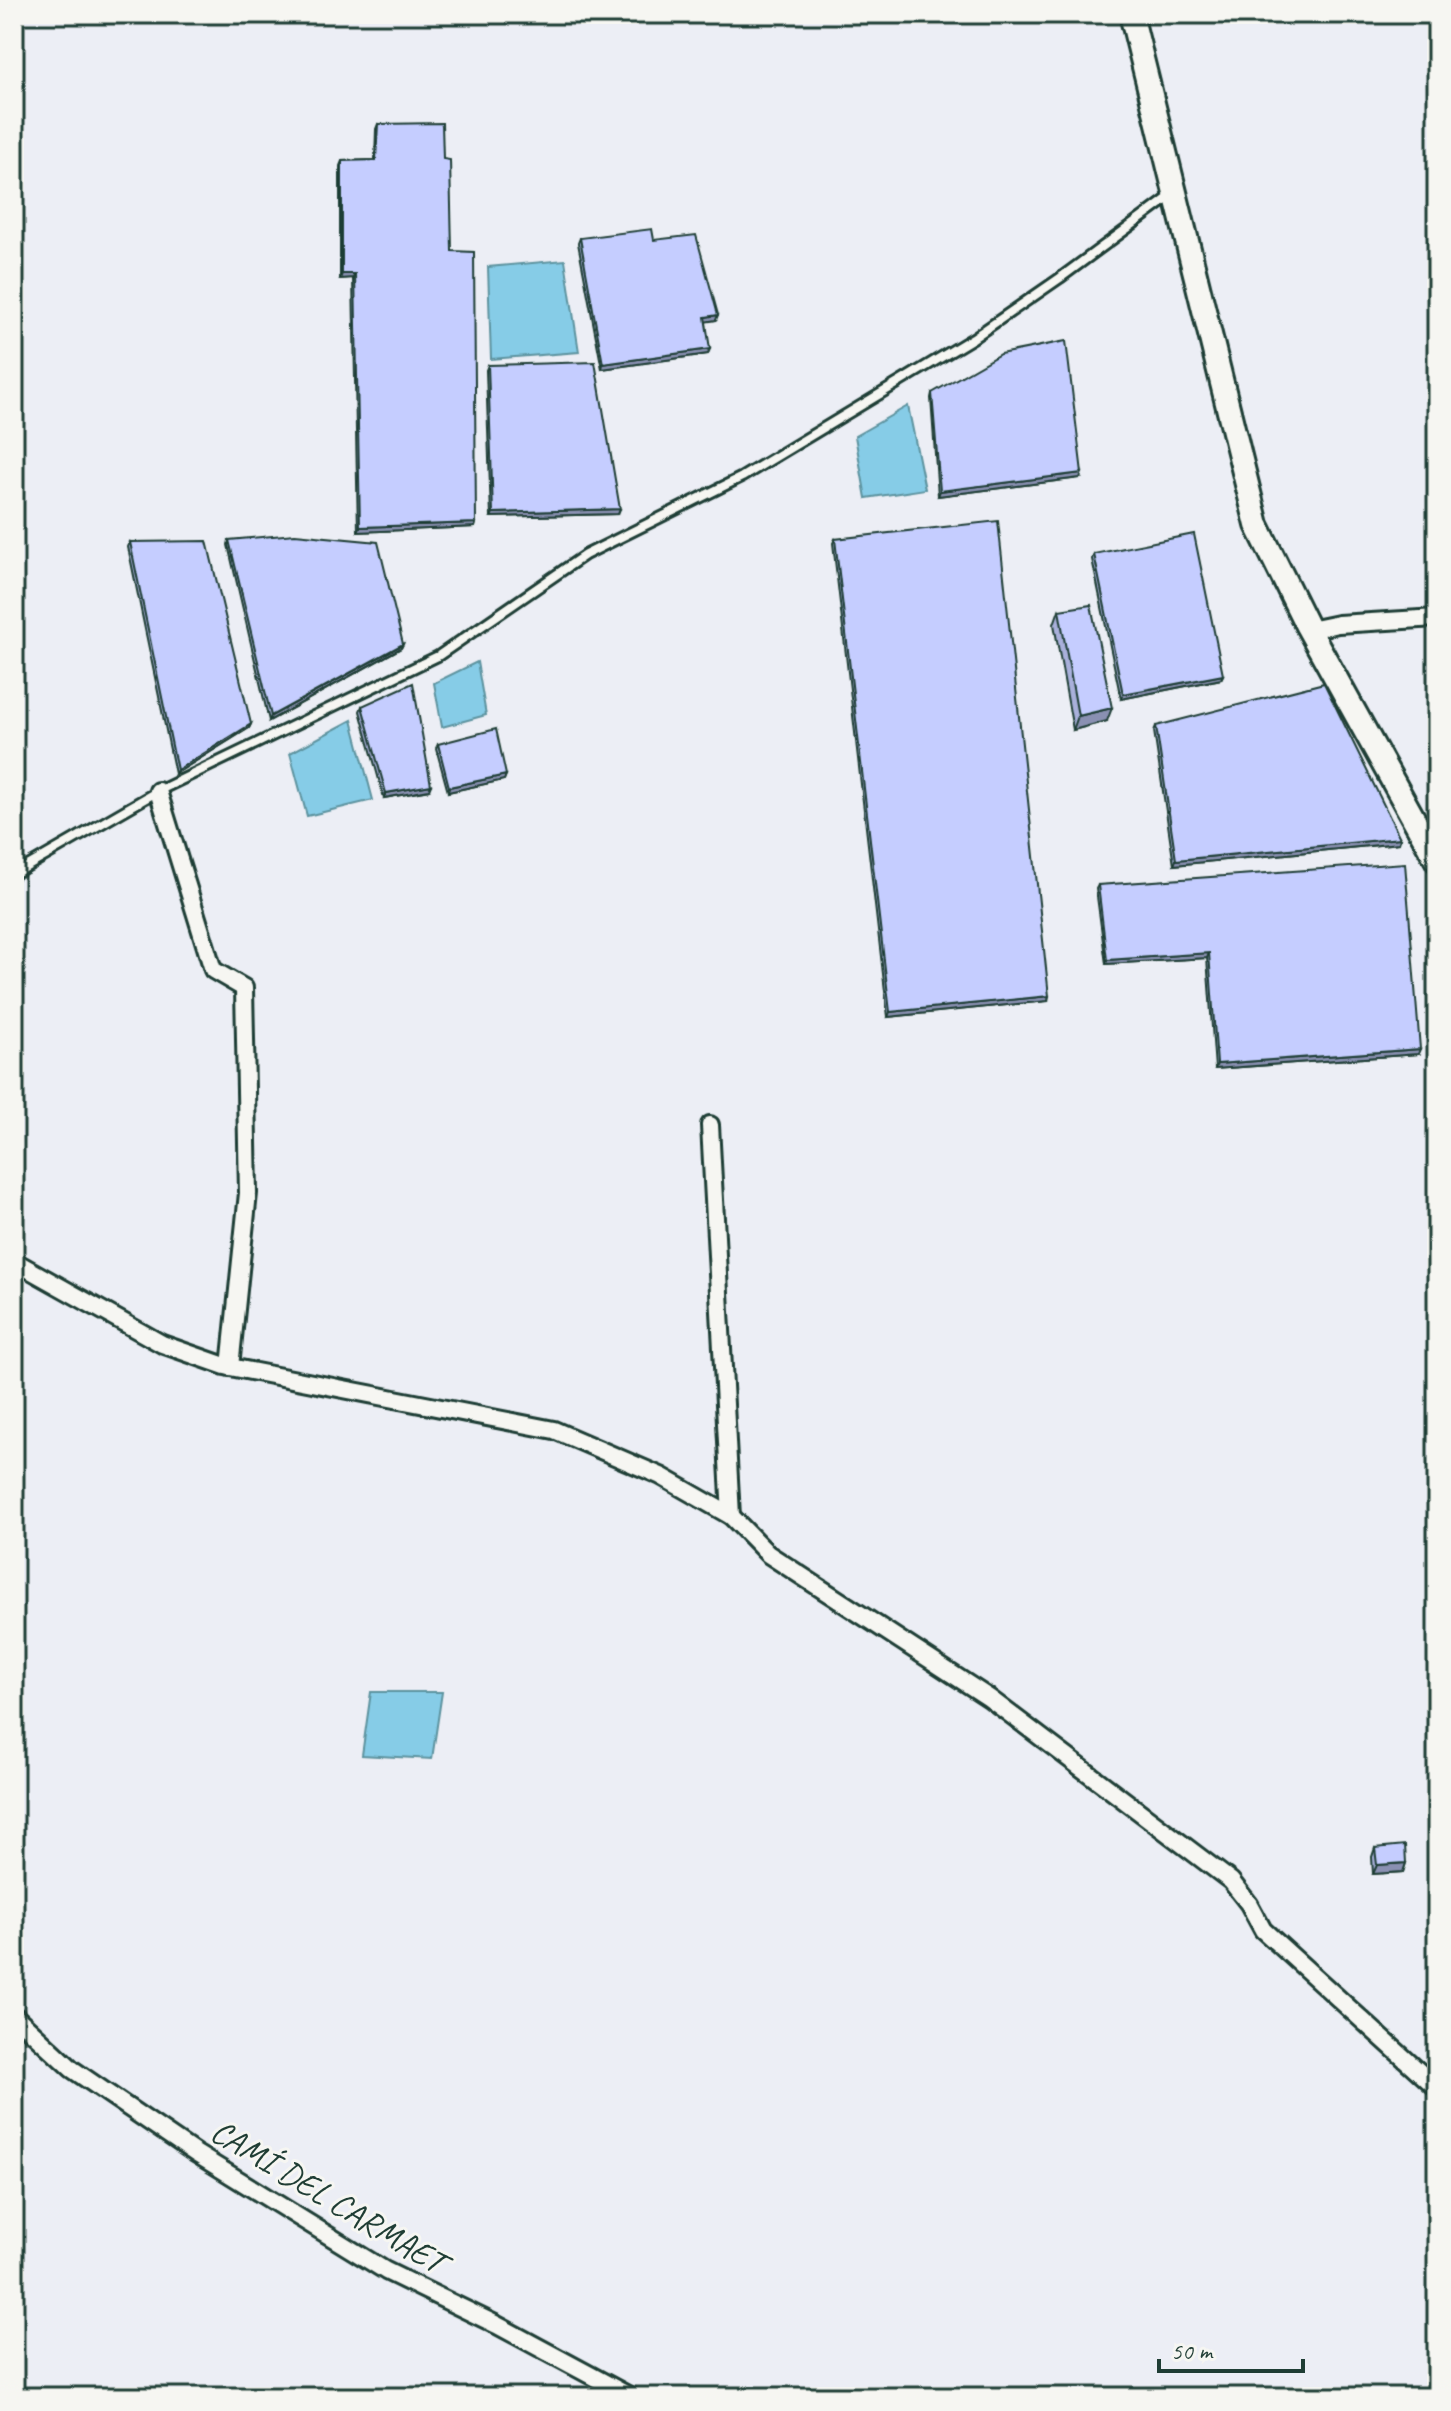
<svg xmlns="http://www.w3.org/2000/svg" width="1451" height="2411" viewBox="0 0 1451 2411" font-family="Caveat,sans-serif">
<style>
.water{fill:#86cce7;stroke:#5d939f;stroke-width:2}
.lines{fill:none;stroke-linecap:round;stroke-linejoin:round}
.lane-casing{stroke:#1f3d34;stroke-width:14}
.street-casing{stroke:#1f3d34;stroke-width:22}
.secondary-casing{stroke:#1f3d34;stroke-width:28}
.lane{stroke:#f6f6f2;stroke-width:8}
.street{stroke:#f6f6f2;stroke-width:16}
.secondary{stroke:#f6f6f2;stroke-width:22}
.wall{fill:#a9b0db;stroke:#1f3d34;stroke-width:2}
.shaded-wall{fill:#8a90b2;stroke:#1f3d34;stroke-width:2}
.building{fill:#c5cdff;stroke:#1f3d34;stroke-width:2}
.labels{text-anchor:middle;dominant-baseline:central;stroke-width:6;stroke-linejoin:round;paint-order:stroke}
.street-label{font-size:34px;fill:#1f3d34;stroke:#f6f6f2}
</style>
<rect width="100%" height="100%" fill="#eceef5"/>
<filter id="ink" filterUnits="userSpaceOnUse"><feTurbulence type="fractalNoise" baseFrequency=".0125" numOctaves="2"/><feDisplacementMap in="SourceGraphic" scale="16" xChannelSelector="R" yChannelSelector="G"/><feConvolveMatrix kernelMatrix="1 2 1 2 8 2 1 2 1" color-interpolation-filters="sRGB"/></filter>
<g filter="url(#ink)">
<!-- water -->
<g class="water">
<polygon points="565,260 579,352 491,359 488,267"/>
<polygon points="908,406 925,489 866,498 855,436"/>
<polygon points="477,662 486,715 442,727 434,683"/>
<polygon points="352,720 373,800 307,816 290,753"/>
<polygon points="371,1692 442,1692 432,1759 362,1755"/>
</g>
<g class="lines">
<!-- lane casing -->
<g class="lane-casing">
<polyline id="lane" points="14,874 158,791 438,656 585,555 742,477 973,338 1060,278 1174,194"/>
</g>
<!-- street casing -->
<g class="street-casing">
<g id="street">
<polyline points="1309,630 1338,624 1437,618"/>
<polyline points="158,791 213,970 244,988 248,1193 230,1367"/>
<polyline points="710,1125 731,1516"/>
<polyline points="14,1261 162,1344 225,1366 554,1430 661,1476 731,1516 768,1554 989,1698 1231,1881 1249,1904 1263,1930 1437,2088"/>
<polyline points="14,2015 72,2069 195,2153 386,2271 497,2325 631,2397"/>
</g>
</g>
<!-- secondary casing -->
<g class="secondary-casing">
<polyline id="secondary" points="1131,14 1257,525 1307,626 1437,861"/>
</g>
<!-- lane -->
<use href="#lane" class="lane"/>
<!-- street -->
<use href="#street" class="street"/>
<!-- secondary -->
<use href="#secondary" class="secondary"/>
</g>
<!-- wall -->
<g class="wall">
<polygon points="378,124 443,159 476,523 475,527 358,532 353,278 340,279 340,166 342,161 375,160 376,129"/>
<polygon points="580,238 654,240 716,320 706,321 708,354 602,369 578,243"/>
<polygon points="488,365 618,514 491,517 486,370"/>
<polygon points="932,393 1080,478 938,496 931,398"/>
<polygon points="835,539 1048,1001 888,1017 833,543"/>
<polygon points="229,540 403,644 401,648 269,721 228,545"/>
<polygon points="130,542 251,724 249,728 175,774 128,547"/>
<polygon points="1094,554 1223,675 1221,679 1121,699 1092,559"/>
<polygon points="1059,610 1107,721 1073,730 1054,624"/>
<polygon points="362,706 429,790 384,798 360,711"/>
<polygon points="1156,726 1400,838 1399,843 1174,865 1154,731"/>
<polygon points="438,744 506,775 504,780 448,792 436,748"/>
<polygon points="1098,885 1418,1054 1215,1069 1207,958 1106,964 1096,889"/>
<polygon points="1375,1848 1406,1863 1403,1872 1373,1874 1372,1857"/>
</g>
<!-- shaded-wall -->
<g class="shaded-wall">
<polygon points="342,274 355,274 353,278 340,279"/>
<polygon points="718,315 716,320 704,322 705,317"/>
<polygon points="710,349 708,354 602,369 603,364"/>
<polygon points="1082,473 1080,478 938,496 940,491"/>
<polygon points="620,509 618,514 491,517 493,513"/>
<polygon points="476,523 475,527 358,532 360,527"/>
<polygon points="403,644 401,648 269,721 271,716"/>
<polygon points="1223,675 1221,679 1121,699 1123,694"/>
<polygon points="1112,708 1107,721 1073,730 1078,716"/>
<polygon points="251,724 249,728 175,774 177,770"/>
<polygon points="506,775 504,780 448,792 449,787"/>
<polygon points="431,785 429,790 384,798 386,793"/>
<polygon points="1400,838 1399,843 1174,865 1176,860"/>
<polygon points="1209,953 1207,958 1106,964 1107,960"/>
<polygon points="1049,996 1048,1001 888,1017 890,1012"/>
<polygon points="1420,1049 1418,1054 1215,1069 1217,1064"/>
<polygon points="1406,1863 1403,1872 1373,1874 1377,1865"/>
</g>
<!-- building -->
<g class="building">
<polygon points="442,123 443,159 450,160 452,251 474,252 476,523 360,527 355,274 342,274 342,161 376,160 378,124"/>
<polygon points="652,229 654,240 696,235 718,315 705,317 710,349 603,364 580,238"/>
<polygon points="1066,341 1082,473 940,491 932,393 1000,354"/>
<polygon points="595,362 620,509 493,513 488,365"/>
<polygon points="998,521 1049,996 890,1012 835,539"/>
<polygon points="295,534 378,542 403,644 271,716 229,540"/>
<polygon points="1194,534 1223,675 1123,694 1094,554"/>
<polygon points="207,541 251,724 177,770 130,542"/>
<polygon points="1091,605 1112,708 1078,716 1059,610"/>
<polygon points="413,683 431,785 386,793 362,706"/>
<polygon points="1324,683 1400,838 1176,860 1156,726"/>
<polygon points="496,729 506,775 449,787 438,744"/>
<polygon points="1405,863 1420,1049 1217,1064 1209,953 1107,960 1098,885"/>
<polygon points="1405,1845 1406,1863 1377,1865 1375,1848"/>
</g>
</g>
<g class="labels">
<!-- street labels -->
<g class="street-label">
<text transform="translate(328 2196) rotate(31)">CAMÍ DEL CARMAET</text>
</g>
</g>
<!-- margin -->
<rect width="1451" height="2411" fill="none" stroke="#f6f6f2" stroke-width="48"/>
<rect x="24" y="24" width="1403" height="2363" fill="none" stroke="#1f3d34" stroke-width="3" filter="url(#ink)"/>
<!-- scale -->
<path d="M1159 2359v12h144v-12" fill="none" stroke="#1f3d34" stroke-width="4"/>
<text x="1171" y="2359" font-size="24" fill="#1f3d34" stroke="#f6f6f2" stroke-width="6" paint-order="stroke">50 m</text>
</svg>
